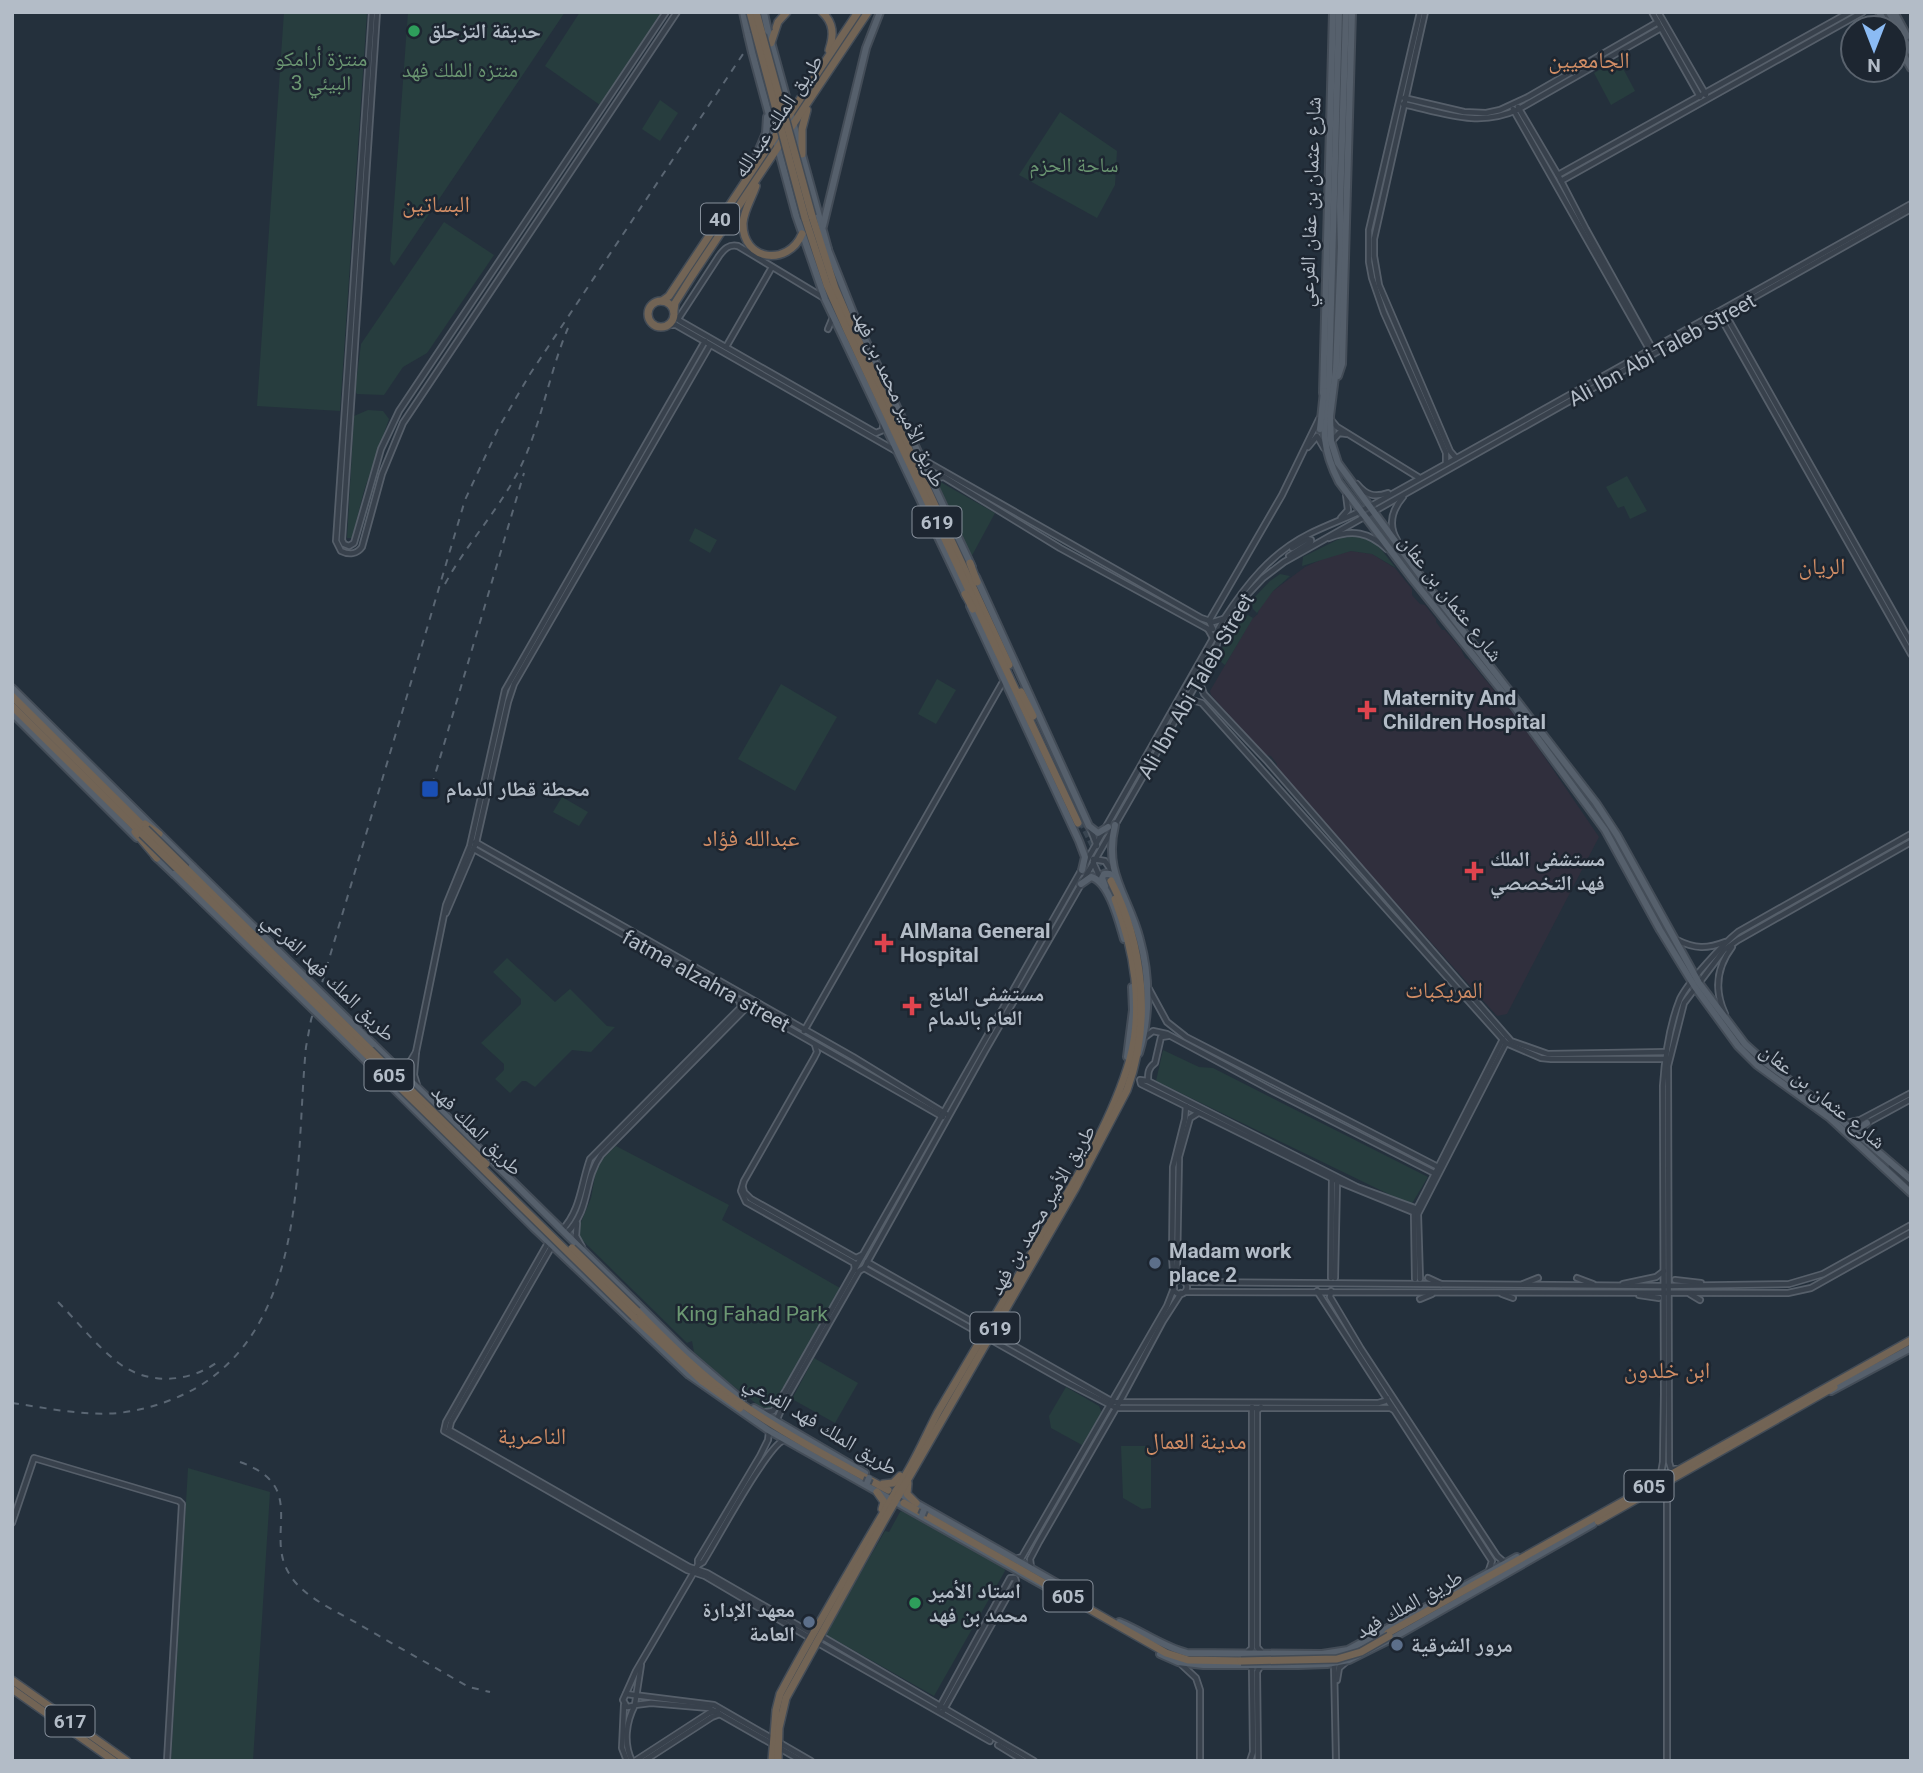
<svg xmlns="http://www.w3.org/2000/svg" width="1923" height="1773" viewBox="0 0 1923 1773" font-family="Roboto,'Noto Naskh Arabic',sans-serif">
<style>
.medical{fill:#302f3d}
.green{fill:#273d3e}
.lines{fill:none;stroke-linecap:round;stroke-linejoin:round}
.highway-tunnel{stroke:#394551;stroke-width:7;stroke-dasharray:7 3.5;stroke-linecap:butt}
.minor-casing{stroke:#565f6a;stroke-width:8}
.major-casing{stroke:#444d58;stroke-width:10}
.highway-casing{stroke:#434c57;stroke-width:10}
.minor{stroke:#38414c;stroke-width:4.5}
.major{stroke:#56606c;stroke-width:6}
.highway{stroke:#726455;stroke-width:7}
.rail{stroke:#5a6673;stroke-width:2;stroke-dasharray:7 7;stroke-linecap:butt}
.major-bridge-casing{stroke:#444d58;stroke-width:10;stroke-linecap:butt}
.highway-bridge-casing{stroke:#434c57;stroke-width:10;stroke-linecap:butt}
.major-bridge{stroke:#56606c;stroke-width:6}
.highway-bridge{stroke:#726455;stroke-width:7}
.leisure-dot{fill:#2e9e5b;stroke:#1d2631;stroke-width:2.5}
.health-dot{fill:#e0444e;stroke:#1d2631;stroke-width:2.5}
.transit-dot{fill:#1a4fb4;stroke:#1d2631;stroke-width:2.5}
.service-dot{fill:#5c6f8a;stroke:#1d2631;stroke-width:2.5}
.labels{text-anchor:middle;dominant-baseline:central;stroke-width:5;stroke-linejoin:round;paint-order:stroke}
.shield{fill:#1d2631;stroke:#868f9a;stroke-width:2}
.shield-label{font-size:19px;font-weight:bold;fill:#b3bcc7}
.poi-label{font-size:21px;font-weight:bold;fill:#b3bcc7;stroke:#1d2631;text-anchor:start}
.park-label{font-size:21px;fill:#6b9772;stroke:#1d2631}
.street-label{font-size:21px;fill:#b3bcc7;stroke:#1d2631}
.neighbourhood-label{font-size:23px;fill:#d18d65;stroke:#1d2631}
</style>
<rect width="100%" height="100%" fill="#24303c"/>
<!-- medical -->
<polygon class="medical" points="1351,551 1372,554 1395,568 1412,589 1412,595 1420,604 1425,605 1436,619 1436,622 1442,630 1445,630 1461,649 1465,658 1469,660 1522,724 1599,837 1507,1014 1497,1016 1277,770 1277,764 1271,756 1265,755 1211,695 1210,691 1252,619 1258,614 1259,608 1273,591 1305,567 1327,557"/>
<!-- green -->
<g class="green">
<polygon points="284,12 367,12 340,411 257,406"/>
<polygon points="408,12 565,12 394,266 390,261"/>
<polygon points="580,12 663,12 600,105 545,66"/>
<polygon points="1618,59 1635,91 1611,105 1594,73"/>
<polygon points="660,100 678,113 660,141 642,129"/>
<polygon points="1060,112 1117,151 1115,185 1097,218 1019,175"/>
<polygon points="444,222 494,255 427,353 403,367 384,395 357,394 355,391 361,344"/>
<polygon points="368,410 383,411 389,419 364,491 352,538 347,538 354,416"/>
<polygon points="1627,476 1647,511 1630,519 1624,506 1618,508 1606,487"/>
<polygon points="937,480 995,513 969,561 934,484"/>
<polygon points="695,528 717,540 710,553 689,541"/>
<polygon points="1357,536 1376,543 1396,568 1372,554 1351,551 1302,566 1303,557 1341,538"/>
<polygon points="1280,574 1290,576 1273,591 1257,613 1253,609 1252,600 1270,581"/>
<polygon points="1248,615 1253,618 1225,665 1216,658 1237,624"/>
<polygon points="937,679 956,690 936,724 918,714"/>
<polygon points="781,684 837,717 795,791 738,759"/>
<polygon points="562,797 588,812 579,826 553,812"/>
<polygon points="507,958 555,1002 570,989 607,1026 615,1027 591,1052 572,1050 535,1087 526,1081 522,1081 510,1093 495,1079 504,1070 504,1064 481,1043 521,1004 521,999 493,972"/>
<polygon points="1163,1050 1199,1067 1213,1068 1428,1177 1411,1205 1156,1081"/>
<polygon points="616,1146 729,1205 722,1220 840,1288 840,1292 773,1410 766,1411 719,1375 694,1352 692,1341 687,1343 579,1237 579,1227 591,1198 596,1170 604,1157"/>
<polygon points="814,1358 858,1383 835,1423 792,1399"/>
<polygon points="1066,1387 1099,1406 1102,1413 1082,1445 1051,1428 1049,1416"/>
<polygon points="1121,1446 1151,1446 1151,1508 1142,1509 1123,1498"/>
<polygon points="188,1468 270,1492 253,1761 171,1761"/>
<polygon points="904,1510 1004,1566 1005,1571 934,1696 825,1634 885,1531 889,1532 900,1512"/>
</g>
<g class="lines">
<!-- highway-tunnel -->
<polyline class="highway-tunnel" points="1081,821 1109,877"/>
<!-- minor casing -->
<g class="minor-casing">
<g id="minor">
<path d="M 372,12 L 336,541 L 341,551 C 349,555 357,554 362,547 L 382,474 L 403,423 L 677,12"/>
<polyline points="377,12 342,540 344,544 349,546 354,543 381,449 399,411 666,12"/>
<polyline points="1420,12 1369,230 1369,262 1372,278 1384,313 1440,439 1446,453 1446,463"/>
<polyline points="1425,12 1374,239 1374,256 1379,285 1450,451 1456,458"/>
<polyline points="1652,12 1700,97"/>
<polyline points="1658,12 1706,95"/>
<polyline points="1404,98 1464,112 1486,113 1500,110 1528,97 1658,22"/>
<path d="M 1403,104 C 1444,113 1479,128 1519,109 L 1661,28"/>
<polyline points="1518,107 1558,175 1586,229 1652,348"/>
<polyline points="1513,109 1649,349"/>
<polyline points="1558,175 1850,12"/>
<polyline points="1561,181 1863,12"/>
<polyline points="1731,311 1728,319 1911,643"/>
<polyline points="674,315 680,321 876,433 883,430 883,425"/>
<path d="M 678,319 L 719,256 C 724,249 729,244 738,246 L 824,298"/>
<polyline points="1717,319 1720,318 1725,325 1911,654"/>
<polyline points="668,325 676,325 896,451"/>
<polyline points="828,329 833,317"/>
<polyline points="726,347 772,267"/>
<polyline points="1332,421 1337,427 1418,477"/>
<polyline points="1332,441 1339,433 1347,434"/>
<polyline points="1308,447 1317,436 1324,448"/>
<polyline points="922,459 1201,618 1213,622 1223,619"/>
<polyline points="933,484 936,478 944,477 1060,548 1208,629 1213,638"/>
<path d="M 1357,484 C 1366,495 1374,498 1388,493"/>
<polyline points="1341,518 1348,510 1346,495"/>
<path d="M 1329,538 C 1352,529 1369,532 1387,549"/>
<path d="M 1397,540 C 1388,525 1392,510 1403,497"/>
<polyline points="1289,556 1311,542 1311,540 1307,539 1292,548"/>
<polyline points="1208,629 1213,629 1209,621 1282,495 1319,419"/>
<polyline points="1202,678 1201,686 1204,694 1268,762 1511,1041 1548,1054 1666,1052"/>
<polyline points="1185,706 1192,700 1202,703 1506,1043 1541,1058 1551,1059 1664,1059"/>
<polyline points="1090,828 1097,846"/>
<polyline points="475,842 853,1057 946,1114"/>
<polyline points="474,849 943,1117"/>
<polyline points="1093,859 1105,861 1113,873"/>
<polyline points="1093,862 1101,880"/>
<polyline points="446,913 476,843 508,702 514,684 710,345"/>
<path d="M 1677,940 C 1695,949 1707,949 1725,942"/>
<polyline points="1149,989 1167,1022 1186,1037 1438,1167"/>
<path d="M 1725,1014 C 1714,990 1716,968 1732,947"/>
<polyline points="804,1031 1004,680"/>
<polyline points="1145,1037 1153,1031 1167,1034 1271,1090 1434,1173"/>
<polyline points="815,1045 817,1052 814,1058 744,1181 741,1191 746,1202 854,1263 855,1270"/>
<polyline points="416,1052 446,905 470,846 505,690 705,341"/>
<polyline points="398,1069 407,1067 416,1052 414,1075 417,1085"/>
<path d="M 1148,1081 C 1148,1073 1148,1068 1155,1063 L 1161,1037 L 1168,1036"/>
<polyline points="1846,1123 1860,1120 1911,1093"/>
<polyline points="1861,1137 1860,1132 1867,1123 1911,1099"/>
<polyline points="1891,1166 1911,1185"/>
<polyline points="743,1188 744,1192 751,1199 856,1258 862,1255"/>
<polyline points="1415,1208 1357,1187 1148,1081 1140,1080 1141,1084 1337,1181 1418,1214"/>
<polyline points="577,1223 576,1236 582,1247"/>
<path d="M 562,1230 C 581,1210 581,1184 590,1159 L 741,1007 L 739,1000"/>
<path d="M 566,1234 C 592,1208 582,1182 601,1155 L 747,1007 L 751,1007"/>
<polyline points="549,1241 446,1422 444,1431 687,1570 705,1576 810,1638"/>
<polyline points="552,1246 451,1422 449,1430 689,1567 707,1573 813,1634"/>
<polyline points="867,1262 1113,1402 1378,1403 1385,1401 1387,1398"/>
<polyline points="864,1268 1064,1381 1116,1408 1390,1408 1394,1410"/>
<polyline points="1331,1278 1332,1178"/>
<polyline points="1335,1278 1337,1181"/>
<polyline points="1428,1278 1441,1284"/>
<polyline points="1577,1278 1593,1284"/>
<polyline points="1415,1279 1414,1214 1426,1191 1503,1039"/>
<polyline points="1420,1279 1418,1214 1506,1043"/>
<polyline points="1184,1280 1177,1268 1179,1157 1190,1118 1198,1113"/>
<polyline points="1675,1280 1701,1283"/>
<circle cx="1180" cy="1287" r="7"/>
<polyline points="1185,1282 1663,1286 1789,1284 1823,1274 1911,1225"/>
<polyline points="1174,1284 1172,1257 1173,1167 1185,1119 1186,1106"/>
<polyline points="1523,1284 1538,1278"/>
<polyline points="1623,1284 1656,1277 1664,1271"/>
<polyline points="1317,1291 1492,1561 1488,1573"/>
<polyline points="1331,1291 1330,1297 1361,1349 1497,1556 1505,1563"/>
<polyline points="1185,1292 1788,1293 1811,1288 1911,1232"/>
<polyline points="1502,1294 1513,1298"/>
<polyline points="1690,1294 1700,1300"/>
<polyline points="1639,1295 1659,1298"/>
<polyline points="1420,1299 1432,1294"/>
<polyline points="1261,1407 1257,1411 1257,1647 1262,1653"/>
<path d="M 766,1412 L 773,1411 L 786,1390 L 1224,619 C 1246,585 1271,553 1309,534 C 1329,524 1350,517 1369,507 L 1911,204"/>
<polyline points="780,1423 777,1419 787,1397 859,1271 864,1268 985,1051 1206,667 1220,638 1248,594 1263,578 1284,562 1911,209"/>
<polyline points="1679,1469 1671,1469 1669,1462 1668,1066 1684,1003 1724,950 1738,940 1911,842"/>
<path d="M 1660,1479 L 1663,1462 L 1664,1394 L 1663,1086 C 1665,1057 1669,1026 1680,999 C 1688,982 1723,944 1738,932 L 1911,834"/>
<polyline points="1655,1489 1663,1491 1667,1496 1667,1761"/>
<polyline points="12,1523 34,1458 179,1501 182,1504 167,1761"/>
<polyline points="1015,1559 1022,1557 1167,1306 1174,1288"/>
<polyline points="698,1565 698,1560 760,1456 768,1440 769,1432"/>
<polyline points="1031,1567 1030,1559 1039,1542 1119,1403 1163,1321 1181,1293"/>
<polyline points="821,1636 1034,1761"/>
<polyline points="818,1643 990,1741"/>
<polyline points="1248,1652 1252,1648 1252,1407"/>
<polyline points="1334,1663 1336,1761"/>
<polyline points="1181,1664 1196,1678 1200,1690 1200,1761"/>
<polyline points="1250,1666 1252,1669 1253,1752 1250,1761"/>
<polyline points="1337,1680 1339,1668 1347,1661"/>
<polyline points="626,1694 714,1705 811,1761"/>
<polyline points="635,1704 641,1665"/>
<polyline points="624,1705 622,1748 627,1761"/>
<path d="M 633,1706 L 627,1707 L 623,1700 L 636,1671 L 698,1565 L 703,1562 C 717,1540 767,1446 784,1440"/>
<polyline points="938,1710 1010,1578 1015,1578 1016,1581 942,1713"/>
<polyline points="998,1745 1024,1761"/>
<path d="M 632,1761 C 623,1743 626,1722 635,1705 L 651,1703 L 709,1708 L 802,1761"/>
<polyline points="635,1761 709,1713 718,1711"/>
<polyline points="644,1761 712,1717 720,1714"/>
<polyline points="1258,1761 1257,1672 1261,1665"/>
</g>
</g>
<!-- major casing -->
<g class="major-casing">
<g id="major">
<polyline points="743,12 748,35"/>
<path d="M 1339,12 L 1329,378 C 1326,422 1317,439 1339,482 L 1413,580 L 1516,709 L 1605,830 L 1660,930 L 1695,987 L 1738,1046 L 1757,1065 L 1830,1118 L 1911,1193"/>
<polyline points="1346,12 1340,206 1341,247 1336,369 1330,416 1331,441 1338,463 1425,582 1596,803 1617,835 1699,983 1745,1044 1766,1063 1826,1107 1911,1180"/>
<polyline points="1879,12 1888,28"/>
<polyline points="1889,12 1911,52"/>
<polyline points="1894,12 1907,36"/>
<polyline points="768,31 828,249"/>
<polyline points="1895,40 1911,68"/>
<polyline points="752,52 796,215 825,299 966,596"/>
<polyline points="752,166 766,133 767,117"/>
<polyline points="823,226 866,48 880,12"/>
<polyline points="827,247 856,320 972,567"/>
<polyline points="1338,376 1342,364 1352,12"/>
<polyline points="1323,393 1333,12"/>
<polyline points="1320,429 1324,391"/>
<polyline points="976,577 1089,826 1098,833 1108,827"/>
<polyline points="970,606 1079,841 1085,857 1082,870"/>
<polyline points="12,688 192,866"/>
<polyline points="12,713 137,838"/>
<path d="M 1115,825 C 1103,874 1129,896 1140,940 C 1150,976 1150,1018 1139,1053"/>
<polyline points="155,856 174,874"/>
<path d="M 1081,884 L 1091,877 C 1109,881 1119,922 1124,939"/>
<polyline points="1105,886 1102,878 1104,874 1110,874 1114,878"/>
<polyline points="373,1044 685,1351 742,1400"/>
<polyline points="1127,1057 1133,1010 1132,987"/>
<polyline points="363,1058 533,1227 689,1375 768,1430 1048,1588"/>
<polyline points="1853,1132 1867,1123"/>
<polyline points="1831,1391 1911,1348"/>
<polyline points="754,1408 865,1473"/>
<polyline points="895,1491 1062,1586 1071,1595"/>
<path d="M 1119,1622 C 1142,1631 1163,1647 1187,1653 L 1322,1654 L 1348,1650 L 1517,1557"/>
<polyline points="1160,1654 1178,1662 1203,1665 1299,1665 1327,1664 1349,1660 1393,1638 1593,1524"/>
</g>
</g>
<!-- highway casing -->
<g class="highway-casing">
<g id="highway">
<path d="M 822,12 C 834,23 834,35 829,50"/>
<polyline points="771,43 778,22 787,12"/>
<polyline points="802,154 802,129 807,110"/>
<path d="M 756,186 C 752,198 744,210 743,223 C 742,261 788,267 802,234"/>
<polyline points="812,216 835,288 848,318 1009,665"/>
<polyline points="805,218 827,285 847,330 1078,823"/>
<polyline points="662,301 669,296 858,12"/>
<circle cx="661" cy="314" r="13"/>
<polyline points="674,310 675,303 692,276 868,12"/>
<polyline points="970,563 977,582"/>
<polyline points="965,594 973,609"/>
<polyline points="1021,692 1033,716"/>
<polyline points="12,696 146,829"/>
<polyline points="12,706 142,834"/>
<polyline points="145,824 159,834"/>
<polyline points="135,832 157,858"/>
<path d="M 637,1311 C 669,1343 700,1375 736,1400 C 784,1434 837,1462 888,1490"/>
<polyline points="634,1317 702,1381 740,1408"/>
<polyline points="908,1483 907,1494 916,1503"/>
<polyline points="883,1484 893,1483 900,1476"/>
<polyline points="877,1492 884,1502 882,1509"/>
<polyline points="904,1503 1166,1653 1188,1660 1241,1661"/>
<polyline points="1598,1521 1834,1387"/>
<polyline points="1388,1633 1911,1340"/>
<polyline points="12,1680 127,1761"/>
<polyline points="12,1689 114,1761"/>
<path d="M 772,1761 L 776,1710 L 780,1694 C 821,1617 866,1543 909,1469 C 920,1450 928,1431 938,1412 C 964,1368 990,1324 1016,1280 C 1055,1211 1108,1136 1130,1059 C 1144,1007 1134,949 1115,899"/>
<path d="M 778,1761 L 779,1728 L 786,1698 L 885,1519 L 1075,1189 L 1127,1090 C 1152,1022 1143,944 1111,881"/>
</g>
</g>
<!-- minor -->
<use href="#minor" class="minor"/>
<!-- major -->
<use href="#major" class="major"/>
<!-- highway -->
<use href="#highway" class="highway"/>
<!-- rail -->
<g class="rail">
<path d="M 445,584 C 467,543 500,509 521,466 C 542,422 549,373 568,328"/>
<polyline points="432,785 524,473"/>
<path d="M 58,1302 C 78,1322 97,1347 120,1364 C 150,1386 191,1382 219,1361"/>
<path d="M 12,1403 C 47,1408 83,1416 118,1413 C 146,1410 173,1401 198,1387 C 309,1319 295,1160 306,1047 L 311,1020 L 465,500 L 498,429 L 530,374 L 771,12"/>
<path d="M 240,1462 C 310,1487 263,1534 290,1575 C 304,1598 337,1611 360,1625 C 391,1643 422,1660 453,1678 L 469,1687 L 490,1692"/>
</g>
<!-- major-bridge casing -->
<g class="major-bridge-casing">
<g id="major-bridge">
<polyline points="764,13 768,31"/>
<polyline points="748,35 752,52"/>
<polyline points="192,866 373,1044"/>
<polyline points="174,874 363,1058"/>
<polyline points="867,1483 869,1478"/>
<polyline points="922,1515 924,1510"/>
</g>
</g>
<!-- highway-bridge casing -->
<g class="highway-bridge-casing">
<g id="highway-bridge">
<polyline points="750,12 805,218"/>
<polyline points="756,12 812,216"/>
<polyline points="146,829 486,1164"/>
<polyline points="142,834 634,1317"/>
<polyline points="572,1248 637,1311"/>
<polyline points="1241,1661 1337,1659 1361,1652 1389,1636"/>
</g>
</g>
<!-- major-bridge -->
<use href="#major-bridge" class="major-bridge"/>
<!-- highway-bridge -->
<use href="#highway-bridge" class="highway-bridge"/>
</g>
<!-- markers -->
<g class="leisure-dot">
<circle cx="414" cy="31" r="7"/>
<circle cx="915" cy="1603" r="7"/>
</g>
<g class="health-dot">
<path d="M1363.5 699.5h7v7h7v7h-7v7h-7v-7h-7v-7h7z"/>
<path d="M1470.5 860.5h7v7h7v7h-7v7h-7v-7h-7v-7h7z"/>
<path d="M880.5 932.5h7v7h7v7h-7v7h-7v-7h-7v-7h7z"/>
<path d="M908.5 995.5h7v7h7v7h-7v7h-7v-7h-7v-7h7z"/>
</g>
<rect class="transit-dot" x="421" y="780" width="18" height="18" rx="3.5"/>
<g class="service-dot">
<circle cx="1155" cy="1263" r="7"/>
<circle cx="809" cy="1622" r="7"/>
<circle cx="1397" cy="1645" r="7"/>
</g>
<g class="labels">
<!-- shield labels -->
<g class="shield">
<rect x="701" y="203.5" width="38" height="31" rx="5"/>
<rect x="912.5" y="506.5" width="49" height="31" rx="5"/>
<rect x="364.5" y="1059.5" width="49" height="31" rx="5"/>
<rect x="970.5" y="1312.5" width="49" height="31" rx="5"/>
<rect x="1624.5" y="1470.5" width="49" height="31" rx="5"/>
<rect x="1043.5" y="1580.5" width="49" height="31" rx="5"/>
<rect x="45.5" y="1705.5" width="49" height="31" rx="5"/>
</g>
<g class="shield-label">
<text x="720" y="219">40</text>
<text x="937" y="522">619</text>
<text x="389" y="1075">605</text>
<text x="995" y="1328">619</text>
<text x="1649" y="1486">605</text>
<text x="1068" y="1596">605</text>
<text x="70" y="1721">617</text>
</g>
<!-- poi labels -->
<g class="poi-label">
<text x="428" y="31">حديقة التزحلق</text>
<text x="1383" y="698">Maternity And<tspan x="1383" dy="24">Children Hospital</tspan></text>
<text x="446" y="789">محطة قطار الدمام</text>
<text x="1490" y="859">مستشفى الملك<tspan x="1490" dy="24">فهد التخصصي</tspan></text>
<text x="900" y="931">AlMana General<tspan x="900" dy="24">Hospital</tspan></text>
<text x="928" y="994">مستشفى المانع<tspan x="928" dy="24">العام بالدمام</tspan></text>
<text x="1169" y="1251">Madam work<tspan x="1169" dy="24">place 2</tspan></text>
<text x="929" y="1591">استاد الأمير<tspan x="929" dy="24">محمد بن فهد</tspan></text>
<text x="795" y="1610" text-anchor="end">معهد الإدارة<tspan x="795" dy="24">العامة</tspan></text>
<text x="1411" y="1645">مرور الشرقية</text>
</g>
<!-- park labels -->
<g class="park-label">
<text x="321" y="59">منتزة أرامكو<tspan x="321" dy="24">البيئي 3</tspan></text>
<text x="460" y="70">منتزه الملك فهد</text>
<text x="1074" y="165">ساحة الحزم</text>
<text x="752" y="1314">King Fahad Park</text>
</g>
<!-- street labels -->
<g class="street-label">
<text transform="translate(778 116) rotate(-56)">طريق الملك عبدالله</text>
<text transform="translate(1310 202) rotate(-88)">شارع عثمان بن عفان الفرعي</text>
<text transform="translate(1662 350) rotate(-29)">Ali Ibn Abi Taleb Street</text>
<text transform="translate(899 399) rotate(65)">طريق الأمير محمد بن فهد</text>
<text transform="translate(1451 598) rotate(52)">شارع عثمان بن عفان</text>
<text transform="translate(1196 686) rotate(-60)">Ali Ibn Abi Taleb Street</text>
<text transform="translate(329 977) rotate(44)">طريق الملك فهد الفرعي</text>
<text transform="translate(706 981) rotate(29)">fatma alzahra street</text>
<text transform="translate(1823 1096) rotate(39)">شارع عثمان بن عفان</text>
<text transform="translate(477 1130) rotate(45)">طريق الملك فهد</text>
<text transform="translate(1042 1210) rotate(-60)">طريق الأمير محمد بن فهد</text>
<text transform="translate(821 1425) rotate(31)">طريق الملك فهد الفرعي</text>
<text transform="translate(1409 1604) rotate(-29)">طريق الملك فهد</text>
</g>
<!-- neighbourhood labels -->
<g class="neighbourhood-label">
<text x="1589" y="60">الجامعيين</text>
<text x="436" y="204">البساتين</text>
<text x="1822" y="566">الريان</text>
<text x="751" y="838">عبدالله فؤاد</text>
<text x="1444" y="990">المريكبات</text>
<text x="1667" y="1370">ابن خلدون</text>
<text x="532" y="1436">الناصرية</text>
<text x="1196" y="1441">مدينة العمال</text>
</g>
</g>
<!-- border -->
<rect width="1923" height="1773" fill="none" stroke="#b3bcc7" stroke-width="28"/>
<!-- north arrow -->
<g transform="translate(1874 49) rotate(180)"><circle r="33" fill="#1d2631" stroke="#59626d" stroke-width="2"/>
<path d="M0-5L12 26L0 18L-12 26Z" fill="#8bbbf4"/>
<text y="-10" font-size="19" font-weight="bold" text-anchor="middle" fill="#b3bcc7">N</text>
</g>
</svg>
